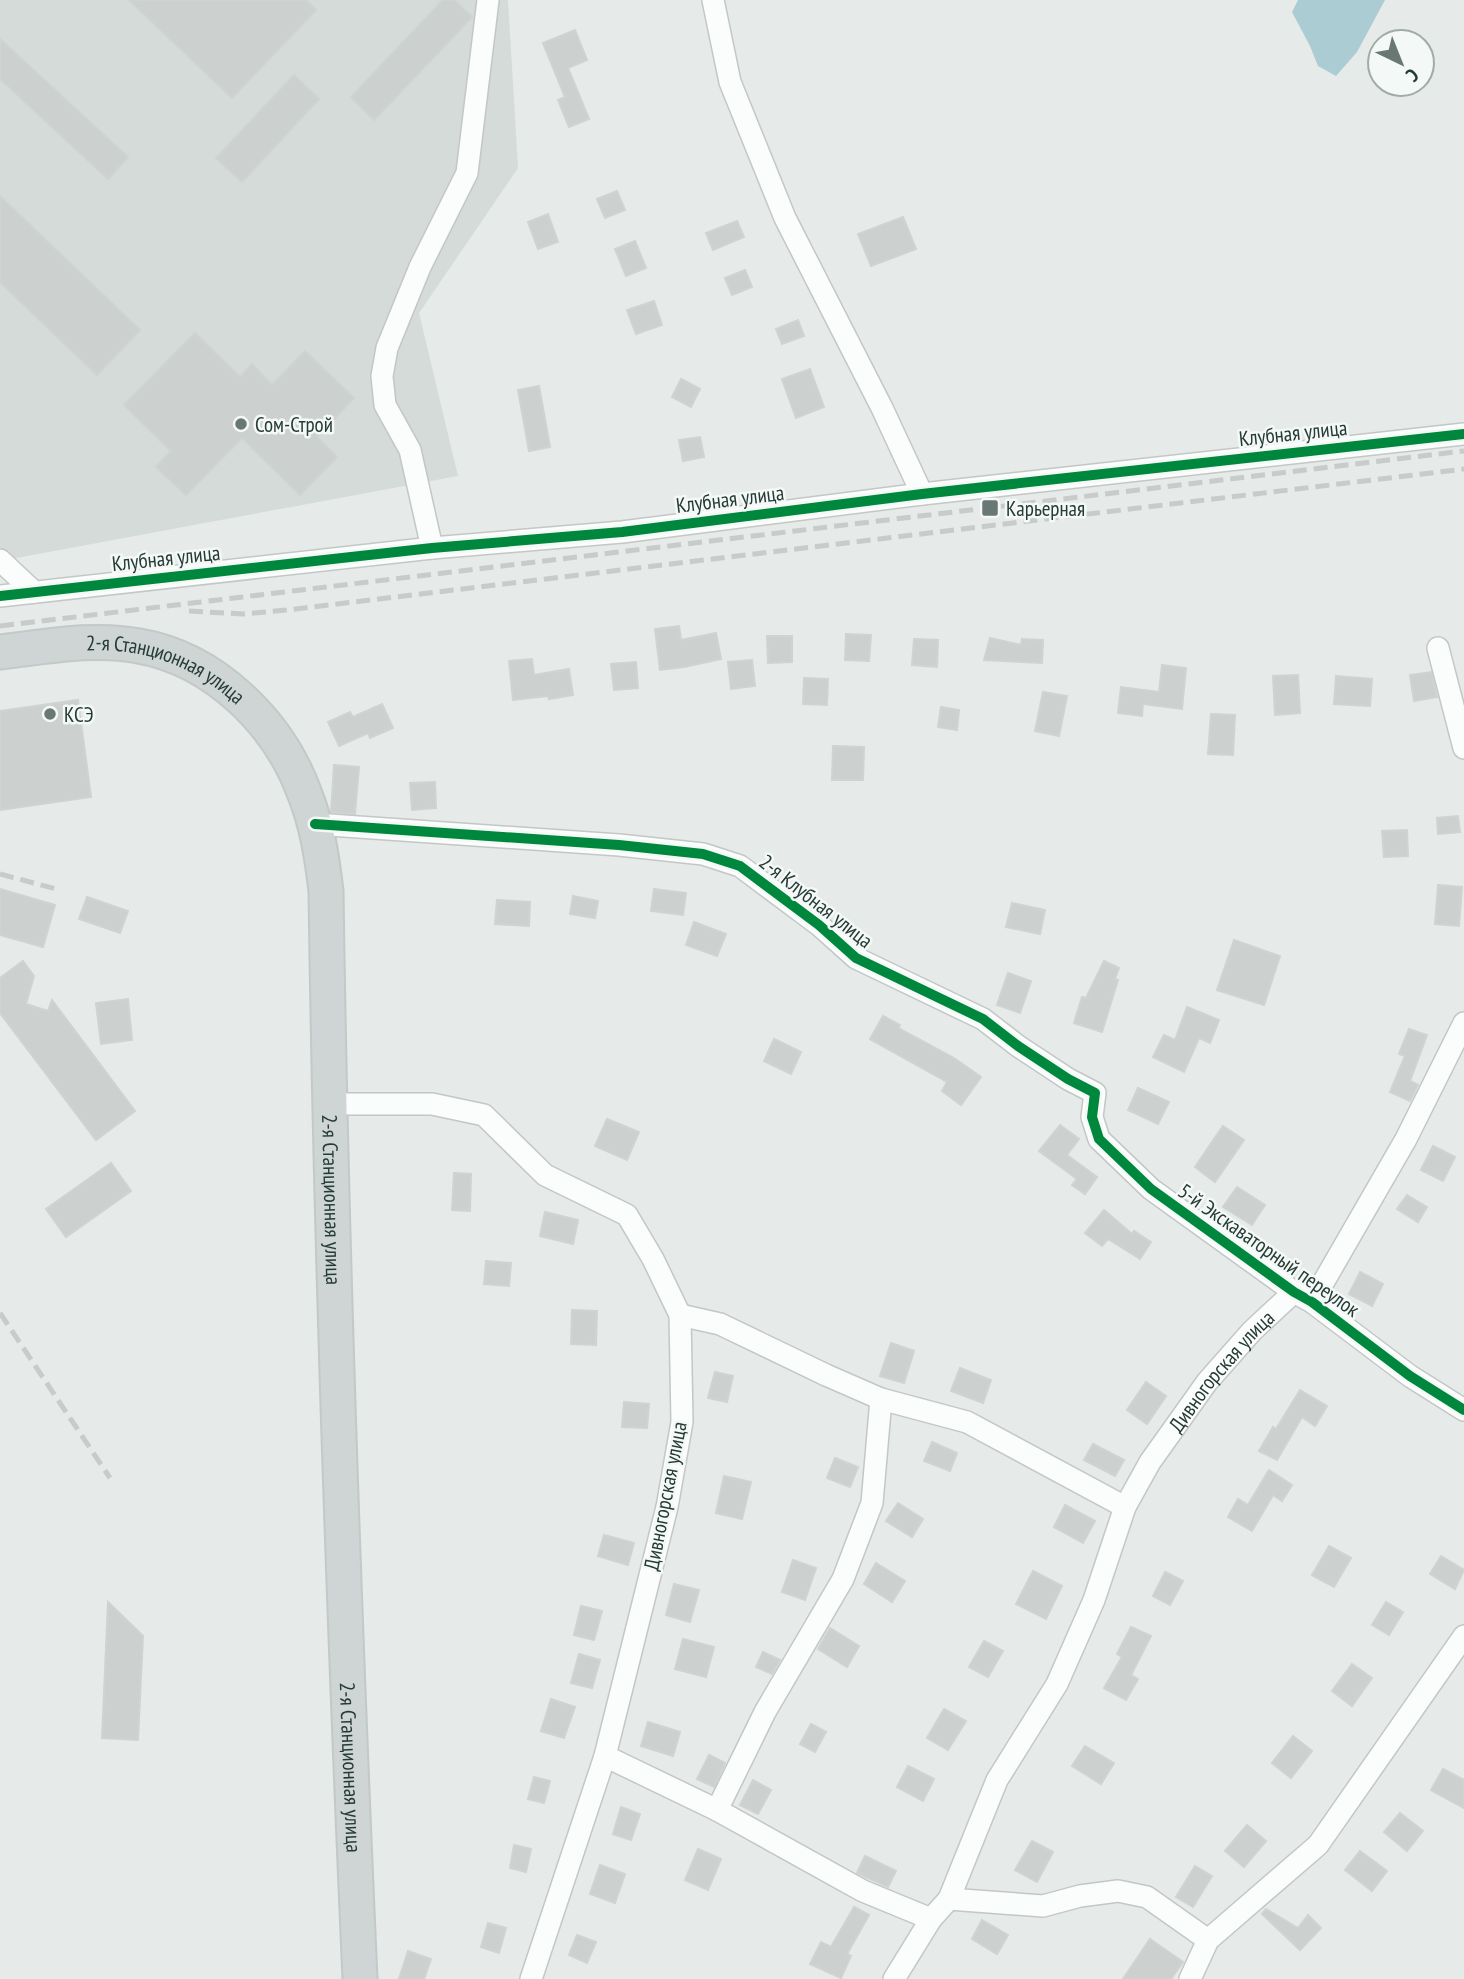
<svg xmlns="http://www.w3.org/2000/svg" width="1464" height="1979" viewBox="0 0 1464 1979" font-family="'PT Sans Narrow',sans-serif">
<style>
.built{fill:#d4dbd8}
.water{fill:#abccd3}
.building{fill:#ccd1cf;stroke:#cfd3d1;stroke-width:2}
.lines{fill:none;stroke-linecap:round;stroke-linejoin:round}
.minor-casing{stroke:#c3c7c5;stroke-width:24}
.primary-casing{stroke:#c2c9c7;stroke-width:37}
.minor{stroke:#fbfcfc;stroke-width:21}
.primary{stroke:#cfd5d4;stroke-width:33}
.rail{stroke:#c7cbc9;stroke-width:5;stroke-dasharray:14 7;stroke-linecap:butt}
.cycleway-casing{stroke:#f4f8f6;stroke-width:15}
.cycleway{stroke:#00873e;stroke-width:10}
.poi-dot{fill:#697874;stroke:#f4f8f6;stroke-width:2.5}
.labels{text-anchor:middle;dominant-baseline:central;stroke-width:5;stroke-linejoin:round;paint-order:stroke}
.poi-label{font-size:21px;fill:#253b36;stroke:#f4f8f6;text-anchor:start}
.street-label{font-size:21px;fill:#253b36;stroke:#f4f8f6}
</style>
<rect width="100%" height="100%" fill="#e6eae8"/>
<!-- built -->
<polygon class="built" points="0,0 508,0 518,168 419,313 458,476 0,561"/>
<!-- water -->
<polygon class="water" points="1298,0 1385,0 1357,52 1336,76 1318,66 1310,46 1292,12"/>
<!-- building -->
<g class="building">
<polygon points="129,0 306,0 316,10 232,98"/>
<polygon points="443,0 454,0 472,17 374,120 351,97"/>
<polygon points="575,30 587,60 568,68 589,119 569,127 558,100 565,97 543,43"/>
<polygon points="0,39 128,157 108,179 0,79"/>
<polygon points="294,75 319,99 242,182 216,158"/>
<polygon points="617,191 625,210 605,218 597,199"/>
<polygon points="0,196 140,330 97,375 0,282"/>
<polygon points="548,214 558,242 538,249 528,222"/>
<polygon points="903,217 916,249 871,266 858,234"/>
<polygon points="737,221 744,237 713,250 706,233"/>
<polygon points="635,241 646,268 626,276 615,249"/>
<polygon points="745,270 752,287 732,295 725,278"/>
<polygon points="654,301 662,325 636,334 627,310"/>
<polygon points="798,320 804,336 782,344 776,329"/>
<polygon points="195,333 240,377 252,364 272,385 305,351 354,398 317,437 337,457 300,495 242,438 186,495 156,467 171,451 124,405"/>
<polygon points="810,369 824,407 796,418 782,379"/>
<polygon points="681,379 700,389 691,407 672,397"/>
<polygon points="539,386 550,447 529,451 518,390"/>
<polygon points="700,437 704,457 683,461 679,440"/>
<polygon points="679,626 681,640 716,633 721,659 684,667 660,670 655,629"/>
<polygon points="846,634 871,635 869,661 845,660"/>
<polygon points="767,636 792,636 792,662 768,663"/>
<polygon points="990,638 1021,645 1022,639 1043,640 1042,663 984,660"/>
<polygon points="914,639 938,640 937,667 912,665"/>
<polygon points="532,659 534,675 569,669 573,695 549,699 548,696 513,700 509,661"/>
<polygon points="752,660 755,686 731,689 728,662"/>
<polygon points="636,662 638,688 614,690 611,664"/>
<polygon points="1162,665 1186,668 1182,709 1143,704 1142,716 1118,713 1121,687 1159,692"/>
<polygon points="1431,672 1437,697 1414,701 1410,675"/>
<polygon points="1298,675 1300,713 1275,715 1273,676"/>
<polygon points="1336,676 1372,679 1370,706 1334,704"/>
<polygon points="804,678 828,679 827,705 803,704"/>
<polygon points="1043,692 1067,696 1059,736 1035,731"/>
<polygon points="78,700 91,797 0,810 0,711"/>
<polygon points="382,704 393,728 370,738 368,733 339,746 328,722 350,712 353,717"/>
<polygon points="941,707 959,710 957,730 938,727"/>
<polygon points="1211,714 1235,715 1233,755 1208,754"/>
<polygon points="833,746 864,747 863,780 832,780"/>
<polygon points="334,765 359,767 355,814 331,812"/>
<polygon points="435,782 436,808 412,810 410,783"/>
<polygon points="1458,816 1460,832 1438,834 1437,818"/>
<polygon points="1407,830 1408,856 1384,857 1382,831"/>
<polygon points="1438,885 1462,887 1459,926 1435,924"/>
<polygon points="0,889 55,905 43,947 0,935"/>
<polygon points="654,889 686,893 683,915 651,911"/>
<polygon points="573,896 598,901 595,918 570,914"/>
<polygon points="87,897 128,911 120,933 79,919"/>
<polygon points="497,900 530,902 529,926 495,924"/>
<polygon points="1012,903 1045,910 1040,934 1006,927"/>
<polygon points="694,922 726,934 717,956 686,945"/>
<polygon points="1234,940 1280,956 1264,1005 1217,990"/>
<polygon points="23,961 34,976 26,1004 48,1011 52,1000 135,1111 96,1140 0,1013 0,978"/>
<polygon points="1104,961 1119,968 1115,979 1118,980 1102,1032 1074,1023 1082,997 1086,998"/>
<polygon points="1008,973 1031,981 1020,1013 997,1005"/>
<polygon points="128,999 132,1040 101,1044 96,1003"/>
<polygon points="1187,1007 1219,1020 1210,1043 1199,1038 1184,1072 1153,1057 1164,1035 1175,1040"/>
<polygon points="883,1016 900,1025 898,1028 954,1058 981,1077 961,1105 942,1091 947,1082 870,1039"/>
<polygon points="1409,1029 1427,1035 1410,1081 1418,1085 1410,1101 1390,1092 1405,1056 1399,1054"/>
<polygon points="774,1039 801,1052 791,1074 764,1061"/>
<polygon points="1138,1088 1169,1102 1158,1124 1128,1110"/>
<polygon points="607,1119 639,1132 627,1160 595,1146"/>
<polygon points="1060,1125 1079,1139 1067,1155 1097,1177 1085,1194 1072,1185 1077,1179 1039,1151"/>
<polygon points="1223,1126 1244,1140 1215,1182 1195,1167"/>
<polygon points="1433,1146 1455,1157 1443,1181 1421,1170"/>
<polygon points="111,1163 131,1191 66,1237 46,1209"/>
<polygon points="454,1173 471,1174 470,1211 452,1210"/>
<polygon points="1237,1187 1265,1205 1252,1225 1223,1207"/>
<polygon points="1407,1195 1427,1207 1418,1222 1397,1209"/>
<polygon points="1104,1210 1132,1234 1134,1231 1151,1242 1140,1259 1108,1239 1102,1246 1085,1233"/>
<polygon points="545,1212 578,1220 573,1244 540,1236"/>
<polygon points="486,1261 511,1263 509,1286 484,1284"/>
<polygon points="1360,1272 1383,1284 1372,1306 1349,1294"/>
<polygon points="572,1310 597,1311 596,1345 571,1344"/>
<polygon points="891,1343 914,1351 904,1383 880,1376"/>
<polygon points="960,1368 991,1380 983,1403 951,1391"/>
<polygon points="715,1372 733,1376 727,1402 708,1398"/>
<polygon points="1146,1382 1166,1396 1147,1424 1127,1410"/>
<polygon points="1300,1390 1327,1406 1315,1426 1302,1417 1277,1460 1259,1451 1273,1427 1276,1429"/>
<polygon points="624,1402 649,1404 647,1428 622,1427"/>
<polygon points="932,1442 957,1453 950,1471 924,1461"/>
<polygon points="1093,1444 1124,1460 1115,1476 1084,1460"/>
<polygon points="835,1458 858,1467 850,1487 827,1478"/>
<polygon points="1269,1470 1292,1485 1282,1501 1273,1495 1252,1531 1228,1517 1238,1499 1248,1505"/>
<polygon points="724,1476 751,1482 742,1519 716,1513"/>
<polygon points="898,1503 923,1519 912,1537 886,1521"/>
<polygon points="1065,1505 1095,1521 1083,1543 1054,1527"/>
<polygon points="604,1535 634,1543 628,1565 598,1556"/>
<polygon points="1329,1546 1351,1558 1334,1587 1312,1575"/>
<polygon points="1441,1556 1464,1570 1455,1589 1430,1574"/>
<polygon points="793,1560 816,1568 805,1600 782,1592"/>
<polygon points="876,1563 905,1581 892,1602 864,1584"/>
<polygon points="1033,1571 1062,1586 1046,1619 1016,1604"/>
<polygon points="1165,1572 1183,1581 1170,1605 1153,1596"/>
<polygon points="674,1584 699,1590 690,1622 666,1615"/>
<polygon points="108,1602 143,1636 138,1740 102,1738"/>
<polygon points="1386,1602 1403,1612 1389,1635 1372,1625"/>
<polygon points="581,1606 602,1611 594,1640 574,1635"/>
<polygon points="1131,1627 1151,1636 1131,1675 1138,1679 1126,1700 1104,1688 1122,1657 1117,1654"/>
<polygon points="830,1628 859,1646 847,1667 818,1649"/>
<polygon points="683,1639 714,1647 706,1677 675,1669"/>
<polygon points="984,1641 1003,1651 988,1677 969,1667"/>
<polygon points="763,1652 780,1660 772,1674 756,1667"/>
<polygon points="579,1654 600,1660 592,1688 571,1683"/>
<polygon points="1352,1664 1372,1678 1352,1706 1332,1691"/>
<polygon points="551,1699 575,1707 564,1738 541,1731"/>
<polygon points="944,1709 966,1721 948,1750 927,1738"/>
<polygon points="648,1722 680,1732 673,1756 641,1746"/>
<polygon points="811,1724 826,1732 815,1752 800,1744"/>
<polygon points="1293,1736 1312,1751 1291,1778 1272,1763"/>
<polygon points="1085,1746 1114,1763 1101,1784 1072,1766"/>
<polygon points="709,1755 725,1763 714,1787 697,1779"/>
<polygon points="908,1766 934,1779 923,1801 897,1787"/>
<polygon points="1443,1769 1464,1780 1464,1808 1431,1790"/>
<polygon points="534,1777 550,1781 544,1803 528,1799"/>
<polygon points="753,1780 771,1790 758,1814 740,1805"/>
<polygon points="621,1807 640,1814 631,1840 613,1834"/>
<polygon points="1400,1813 1423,1831 1407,1851 1384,1832"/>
<polygon points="1247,1825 1266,1841 1244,1867 1225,1851"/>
<polygon points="1032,1841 1053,1852 1037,1882 1015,1870"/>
<polygon points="514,1845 531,1849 526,1872 510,1868"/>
<polygon points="698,1849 721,1859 708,1890 685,1880"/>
<polygon points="1360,1851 1387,1871 1372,1891 1345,1870"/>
<polygon points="865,1856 896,1871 888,1887 857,1873"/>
<polygon points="600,1865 625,1874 615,1903 590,1894"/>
<polygon points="1195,1866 1212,1876 1193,1907 1176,1897"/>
<polygon points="854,1907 869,1915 847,1954 851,1956 841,1978 810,1964 821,1942 831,1947"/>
<polygon points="1266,1909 1298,1928 1308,1915 1321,1928 1300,1950 1262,1914"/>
<polygon points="982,1920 1008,1935 997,1954 972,1939"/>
<polygon points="488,1923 506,1928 499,1953 481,1947"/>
<polygon points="577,1935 596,1942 587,1963 569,1955"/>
<polygon points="1150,1939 1183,1962 1171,1979 1123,1979"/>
<polygon points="408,1951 431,1959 424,1979 399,1979"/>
</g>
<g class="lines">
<!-- minor casing -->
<g class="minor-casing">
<g id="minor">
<polyline points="713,0 730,82 785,218 882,408 922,494"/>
<polyline points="432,548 410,450 385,405 382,376 387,348 420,267 467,173 488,0"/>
<polyline points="0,560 34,592"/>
<polyline points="0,596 432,548 622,532 922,494 1464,434"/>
<polyline points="1438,648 1464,748"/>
<polyline points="315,824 619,845 703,854 740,866 819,925 856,958 983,1019 1018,1046 1068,1079 1095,1093 1092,1117 1099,1139 1151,1189 1294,1292 1312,1302 1410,1376 1464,1410"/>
<polyline points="329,1104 432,1104 484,1115 545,1175 627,1215 653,1259 680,1315 682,1422 667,1507 605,1756 531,1979"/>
<polyline points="1312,1302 1406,1139 1464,1023"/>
<polyline points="680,1315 720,1324 826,1375 881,1399 967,1422 1125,1507"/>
<polyline points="605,1756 717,1810 863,1891 931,1919"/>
<polyline points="717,1810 765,1712 843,1579 872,1503 881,1399"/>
<polyline points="949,1899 1043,1906 1080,1896 1118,1891 1147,1897 1208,1940"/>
<path id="s1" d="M 894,1979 L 931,1919 L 949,1899 L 997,1780 L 1057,1684 L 1094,1600 L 1125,1507 L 1150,1462 L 1207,1382 L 1252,1331 L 1294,1292"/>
<polyline points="1190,1979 1208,1940 1318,1845 1464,1636"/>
</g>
</g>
<!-- primary casing -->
<g class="primary-casing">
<g id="primary">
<path id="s2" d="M 0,652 C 45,647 93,637 139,646 C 214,659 278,722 304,792 C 317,824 322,857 326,891 C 331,1254 344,1617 360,1979"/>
</g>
</g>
<!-- minor -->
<use href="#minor" class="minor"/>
<!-- primary -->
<use href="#primary" class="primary"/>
<!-- rail -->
<g class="rail">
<polyline points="189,611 243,614 287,610 1464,469"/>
<polyline points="0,626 1464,451"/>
<polyline points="0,874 60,890"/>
<polyline points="0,1313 110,1478"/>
</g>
<!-- cycleway casing -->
<g class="cycleway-casing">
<g id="cycleway">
<polyline points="0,596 432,548 622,532 922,494 1464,434"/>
<polyline points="315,824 619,845 703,854 740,866 819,925 856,958 983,1019 1018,1046 1068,1079 1095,1093 1092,1117 1099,1139 1151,1189 1294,1292 1312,1302 1410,1376 1464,1410"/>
</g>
</g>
<!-- cycleway -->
<use href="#cycleway" class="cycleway"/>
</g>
<!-- markers -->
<g class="poi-dot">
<circle cx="241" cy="424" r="7"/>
<rect x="981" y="499" width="18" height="18" rx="3.5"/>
<circle cx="50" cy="714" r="7"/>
</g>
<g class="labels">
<!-- poi labels -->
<g class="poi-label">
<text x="255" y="424">Сом-Строй</text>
<text x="1006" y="508">Карьерная</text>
<text x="64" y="714">КСЭ</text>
</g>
<!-- street labels -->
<g class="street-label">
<text transform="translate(1293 433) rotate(-6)">Клубная улица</text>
<text transform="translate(730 499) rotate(-7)">Клубная улица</text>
<text transform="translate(166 558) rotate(-6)">Клубная улица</text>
<text stroke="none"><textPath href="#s2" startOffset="172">2-я Станционная улица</textPath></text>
<text transform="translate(816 901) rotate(38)">2-я Клубная улица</text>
<text stroke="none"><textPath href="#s2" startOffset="780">2-я Станционная улица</textPath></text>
<text transform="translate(1269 1250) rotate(35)">5-й Экскаваторный переулок</text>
<text stroke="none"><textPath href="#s1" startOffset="696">Дивногорская улица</textPath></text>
<text transform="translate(665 1496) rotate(-79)">Дивногорская улица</text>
<text stroke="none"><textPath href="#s2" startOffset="1348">2-я Станционная улица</textPath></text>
</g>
</g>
<!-- north arrow -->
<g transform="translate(1401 63) rotate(137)"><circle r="33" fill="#f4f8f6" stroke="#a1aca9" stroke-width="2"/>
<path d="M0-5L12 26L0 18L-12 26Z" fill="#697874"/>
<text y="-10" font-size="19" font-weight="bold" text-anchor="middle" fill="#253b36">С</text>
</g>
</svg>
